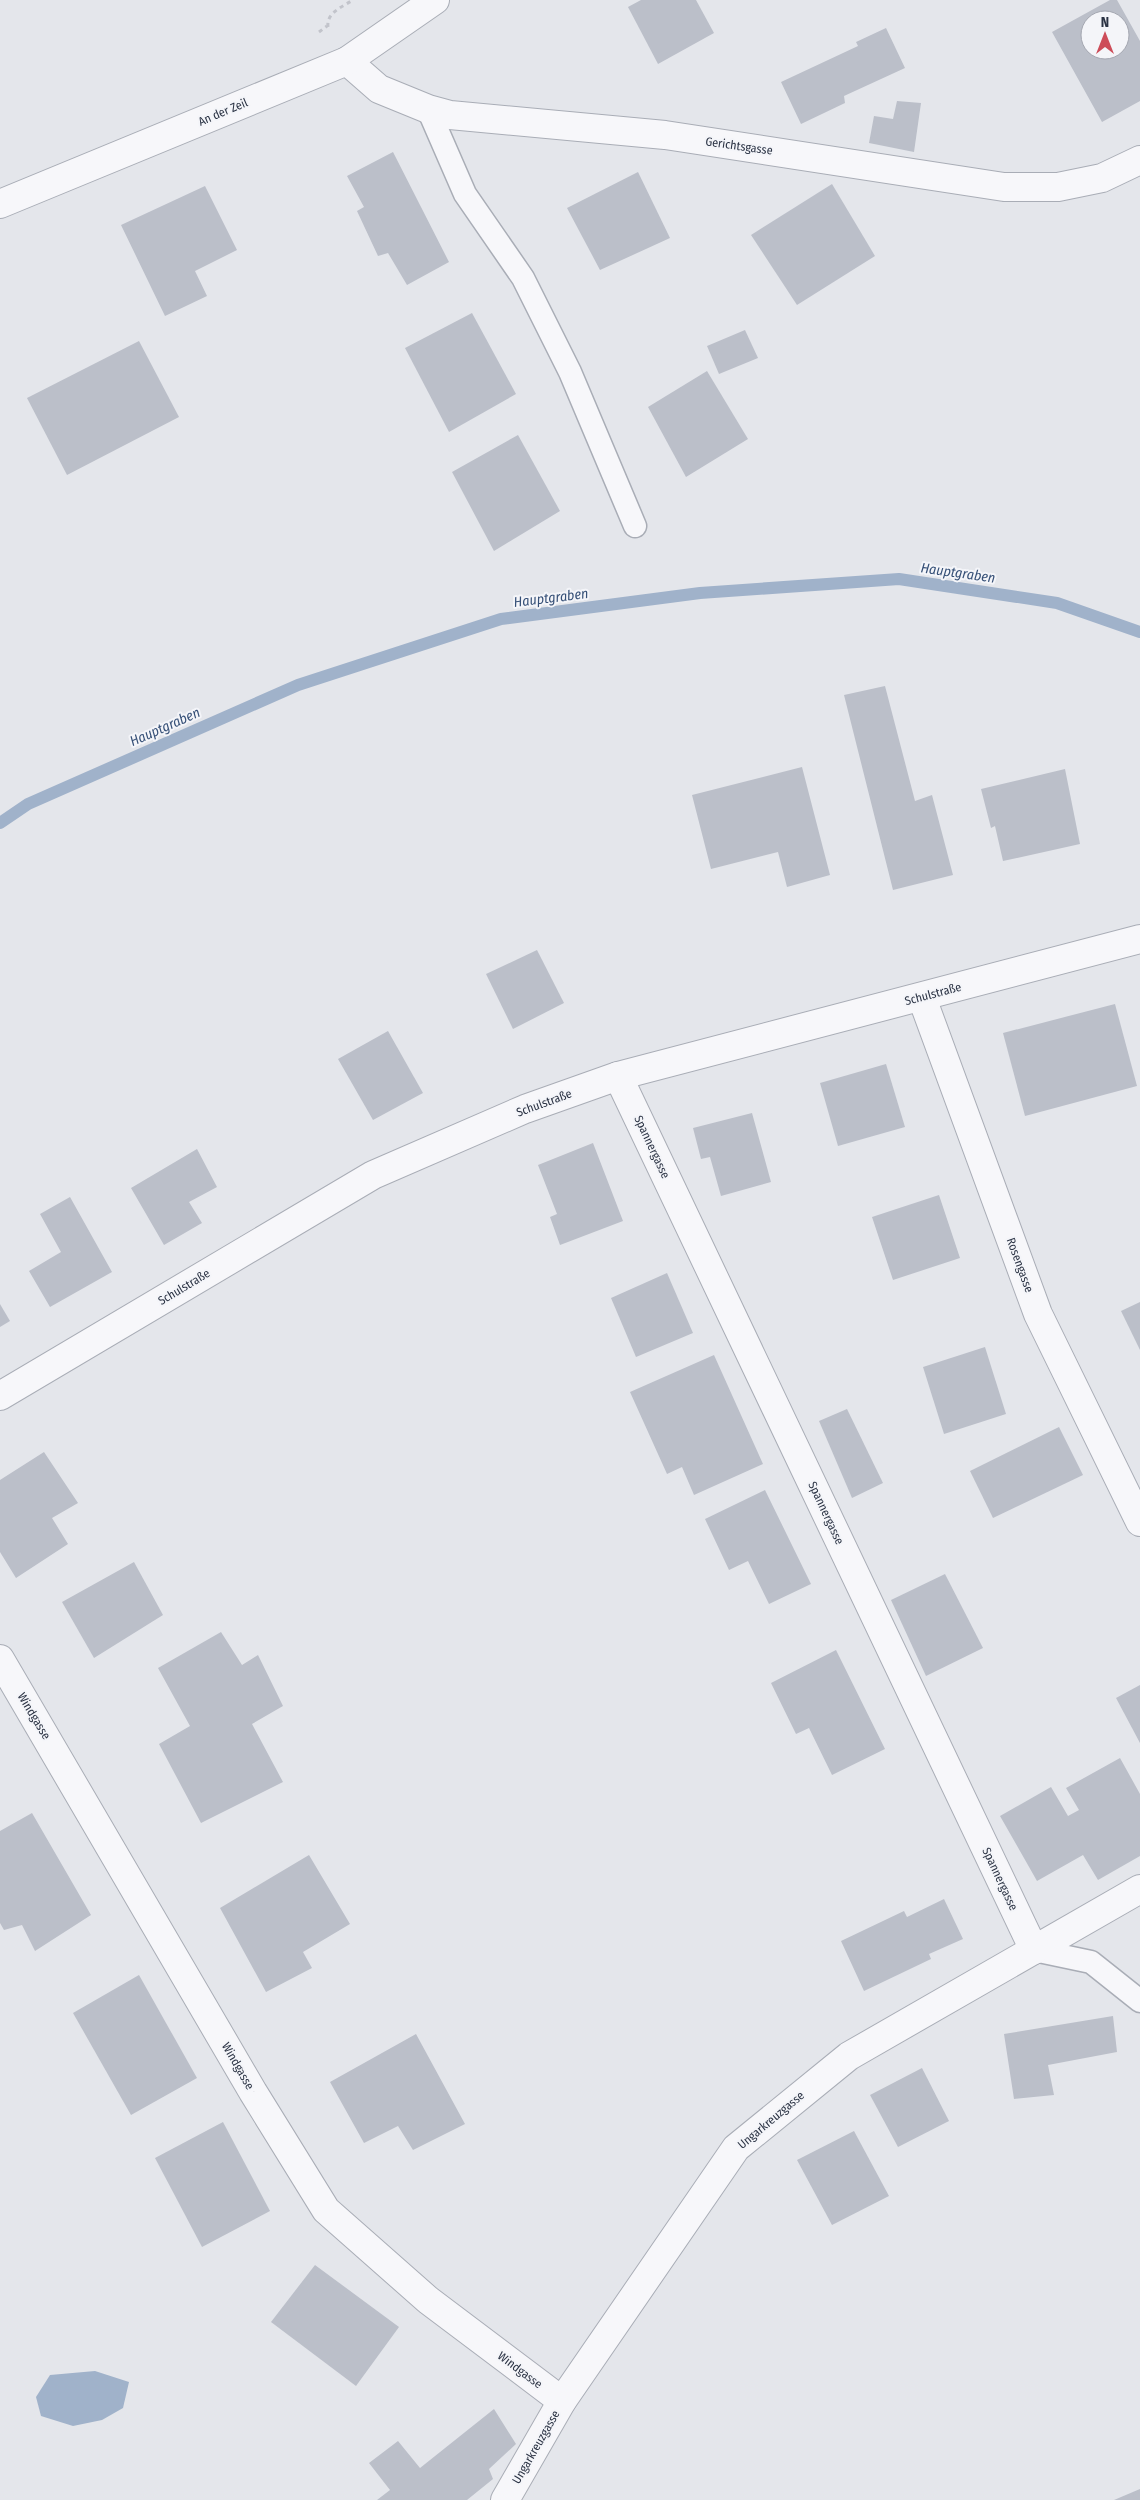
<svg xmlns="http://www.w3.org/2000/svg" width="1140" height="2500" viewBox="0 0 1140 2500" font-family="'Fira Sans Condensed',sans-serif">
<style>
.water{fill:#a0b2ca}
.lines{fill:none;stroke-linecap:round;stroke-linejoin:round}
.stream{stroke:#a0b2ca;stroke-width:12}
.building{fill:#bbbfc9;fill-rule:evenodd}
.service-casing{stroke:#a9adb6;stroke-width:25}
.minor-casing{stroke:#a9adb6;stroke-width:30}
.tertiary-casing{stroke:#a9adb6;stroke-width:30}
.path{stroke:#c2c4cb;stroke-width:3;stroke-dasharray:4 4;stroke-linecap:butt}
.service{stroke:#f7f7fa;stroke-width:22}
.minor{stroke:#f7f7fa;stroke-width:28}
.tertiary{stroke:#f7f7fa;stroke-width:28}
.labels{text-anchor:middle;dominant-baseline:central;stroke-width:4;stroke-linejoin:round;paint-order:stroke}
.street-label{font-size:12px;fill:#2b3344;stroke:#f4f5f9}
.water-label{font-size:14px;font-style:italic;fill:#365077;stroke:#f4f5f9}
</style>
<rect width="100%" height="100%" fill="#e4e6eb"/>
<!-- water -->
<polygon class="water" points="95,2371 129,2382 123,2408 102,2420 73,2426 41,2416 36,2397 50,2375"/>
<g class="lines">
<!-- stream -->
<polyline class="stream" points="0,823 28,804 298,685 501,619 700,593 899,579 1057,603 1140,632"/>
</g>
<!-- building -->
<g class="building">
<polygon points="641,0 696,0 714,33 658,64 628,7"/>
<path d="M 1110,0 L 1117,0 L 1140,41 L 1140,101 L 1102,122 L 1052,32 ZM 1090,20 L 1120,20 L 1120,50 L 1090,50 Z"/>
<polygon points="886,28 905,68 844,96 845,103 801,124 781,82 858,46 856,42"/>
<polygon points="897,101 921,103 914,152 869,143 874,116 893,119"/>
<polygon points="393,152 449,262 407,285 388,253 378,256 357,211 364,207 347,176"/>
<polygon points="638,172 670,238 600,270 567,208"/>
<polygon points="832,184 875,256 797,305 751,235"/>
<polygon points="205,186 237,250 195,271 207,296 165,316 121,225"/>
<polygon points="472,313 516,394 449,432 405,348"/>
<polygon points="745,330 758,358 719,374 707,346"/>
<polygon points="139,341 179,417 67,475 27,398"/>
<polygon points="707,371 748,439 686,477 648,407"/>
<polygon points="518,435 560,511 494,551 452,472"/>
<polygon points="885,686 915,801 932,795 953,875 893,890 844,695"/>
<polygon points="802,767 830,875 787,887 778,852 711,869 692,795"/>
<polygon points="1065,769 1080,844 1003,861 995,826 991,828 981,789"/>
<polygon points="537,950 564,1003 513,1029 486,974"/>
<polygon points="1115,1004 1137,1086 1025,1116 1003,1033"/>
<polygon points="388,1031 423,1093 373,1120 338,1059"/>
<polygon points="886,1064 905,1127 838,1146 820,1083"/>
<polygon points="752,1113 771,1182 721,1196 710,1157 701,1159 693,1128"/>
<polygon points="593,1143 623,1221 560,1245 550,1217 557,1214 538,1165"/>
<polygon points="197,1149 217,1187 189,1202 202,1223 164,1245 131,1188"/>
<polygon points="939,1195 960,1258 893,1280 872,1217"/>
<polygon points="70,1197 112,1272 50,1307 29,1271 61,1252 40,1214"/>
<polygon points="667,1273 693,1333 636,1357 611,1298"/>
<polygon points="1140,1302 1140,1350 1121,1311"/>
<polygon points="0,1304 10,1321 0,1327"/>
<polygon points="985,1347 1006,1414 944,1434 923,1367"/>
<polygon points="714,1355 763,1464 694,1495 682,1467 667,1474 630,1392"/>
<polygon points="847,1409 883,1483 852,1498 819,1421"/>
<polygon points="1059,1427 1083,1475 993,1518 970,1471"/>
<polygon points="44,1452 78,1503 52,1518 68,1544 16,1578 0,1552 0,1480"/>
<polygon points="765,1490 811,1584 769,1604 748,1561 729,1570 705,1519"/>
<polygon points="134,1562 163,1615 94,1658 62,1602"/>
<polygon points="945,1574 983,1648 926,1676 891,1600"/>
<polygon points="221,1632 242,1665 258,1655 283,1706 252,1724 283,1782 201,1823 159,1744 190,1726 158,1668"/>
<polygon points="836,1650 885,1749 832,1775 809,1728 796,1734 771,1683"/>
<polygon points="1140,1685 1140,1743 1116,1698"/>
<polygon points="1120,1758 1140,1794 1140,1856 1098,1880 1083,1855 1037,1881 1000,1816 1051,1787 1068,1816 1079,1810 1066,1788"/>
<polygon points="32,1813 91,1915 35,1951 22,1925 4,1930 0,1923 0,1831"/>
<polygon points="309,1855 350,1924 303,1952 312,1968 266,1992 220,1908"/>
<polygon points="944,1899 963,1939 929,1954 931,1959 864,1991 841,1941 904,1911 907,1917"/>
<polygon points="139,1975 197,2078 131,2115 73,2013"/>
<polygon points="1113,2016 1117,2052 1048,2065 1054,2095 1014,2099 1004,2034"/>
<polygon points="416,2034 465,2124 413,2150 398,2126 364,2143 330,2082"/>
<polygon points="922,2068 949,2121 898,2147 870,2095"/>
<polygon points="223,2122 270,2211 202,2247 155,2158"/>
<polygon points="854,2131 889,2196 832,2225 797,2160"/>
<polygon points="315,2265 399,2327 356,2386 271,2322"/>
<polygon points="494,2409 516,2444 489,2469 493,2479 467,2500 377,2500 390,2490 369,2463 398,2441 420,2468"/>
<polygon points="1140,2489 1140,2500 1114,2500"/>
</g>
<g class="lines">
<!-- service casing -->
<g class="service-casing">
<g id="service">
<polyline points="428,109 465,194 523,278 570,372 635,526"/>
<polyline points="1034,1950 1091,1962 1140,2001"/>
</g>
</g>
<!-- minor casing -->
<g class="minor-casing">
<g id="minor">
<polyline points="347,61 379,89 428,109 450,115 665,135 1004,187 1058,187 1102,178 1140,160"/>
<polyline points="922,998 1038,1314 1140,1522"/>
<polyline points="618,1076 1034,1950"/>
<polyline points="0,1659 253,2092 326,2210 428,2300 562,2401"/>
<polyline points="505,2500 562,2401 736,2148 849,2056 1140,1889"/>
</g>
</g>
<!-- tertiary casing -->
<g class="tertiary-casing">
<g id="tertiary">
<polyline points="0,204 347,61 435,0"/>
<polyline points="0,1396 373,1175 525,1109 618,1076 1140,939"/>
</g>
</g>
<!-- path -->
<g class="path">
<path d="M 328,27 C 326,13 342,7 353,0"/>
<polyline points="319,32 327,26"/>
</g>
<!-- service -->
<use href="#service" class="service"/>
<!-- minor -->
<use href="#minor" class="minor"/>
<!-- tertiary -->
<use href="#tertiary" class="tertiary"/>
</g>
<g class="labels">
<!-- street labels -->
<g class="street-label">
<text transform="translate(223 112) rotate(-23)">An der Zeil</text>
<text transform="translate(739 146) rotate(8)">Gerichtsgasse</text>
<text transform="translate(933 994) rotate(-15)">Schulstraße</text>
<text transform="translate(544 1103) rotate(-20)">Schulstraße</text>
<text transform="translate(652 1147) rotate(65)">Spannergasse</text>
<text transform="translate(1020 1265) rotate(70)">Rosengasse</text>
<text transform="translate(184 1287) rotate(-31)">Schulstraße</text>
<text transform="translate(826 1513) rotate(65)">Spannergasse</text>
<text transform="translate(34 1716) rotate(59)">Windgasse</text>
<text transform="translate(1000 1879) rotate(65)">Spannergasse</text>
<text transform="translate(238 2066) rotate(60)">Windgasse</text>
<text transform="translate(771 2120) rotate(-40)">Ungarkreuzgasse</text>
<text transform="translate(520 2370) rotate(37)">Windgasse</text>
<text transform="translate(536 2447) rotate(-60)">Ungarkreuzgasse</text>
</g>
<!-- water labels -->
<g class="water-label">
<text transform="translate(958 573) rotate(8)">Hauptgraben</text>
<text transform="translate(551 598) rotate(-7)">Hauptgraben</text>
<text transform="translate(165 727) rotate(-24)">Hauptgraben</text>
</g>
</g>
<!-- north arrow -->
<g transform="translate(1105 35)"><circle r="24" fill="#f4f5f9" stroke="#a4a7b1"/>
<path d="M0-4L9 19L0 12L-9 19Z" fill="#cd4c59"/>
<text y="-8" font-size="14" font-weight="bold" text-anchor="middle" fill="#2b3344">N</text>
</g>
</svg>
